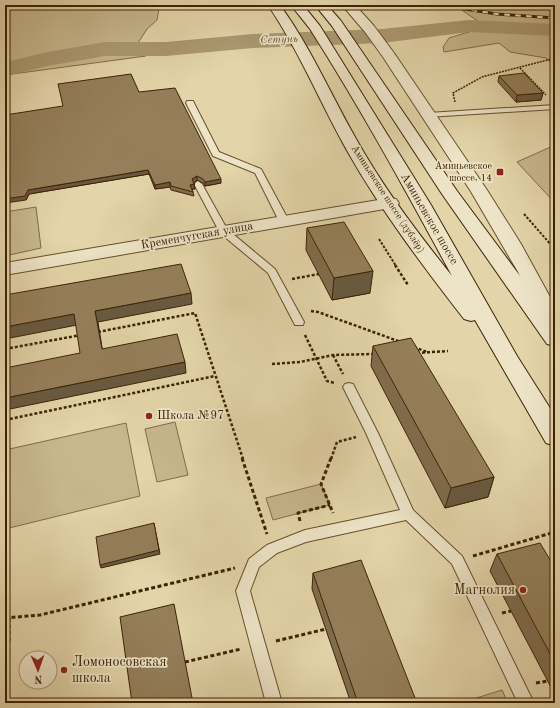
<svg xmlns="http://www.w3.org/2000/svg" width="560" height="708" viewBox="0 0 560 708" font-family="'Old Standard TT',serif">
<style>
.green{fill:#c7b78d;stroke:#826c48}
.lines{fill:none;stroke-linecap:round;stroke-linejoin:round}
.river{fill:#ab9871;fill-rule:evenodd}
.service-casing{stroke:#674f2d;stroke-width:2}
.tertiary-casing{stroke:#674f2d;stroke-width:2}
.secondary-casing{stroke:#3e2204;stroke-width:2}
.path-far3{stroke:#3e2204;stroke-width:1.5;stroke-dasharray:2 1;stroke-linecap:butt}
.path-far2{stroke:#3e2204;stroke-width:2;stroke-dasharray:2.5 1.5;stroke-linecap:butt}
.path-far1{stroke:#3e2204;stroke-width:2.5;stroke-dasharray:3 2;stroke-linecap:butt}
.path{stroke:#3e2204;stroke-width:3;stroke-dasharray:4 2.5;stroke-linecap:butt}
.service{fill:#ede4c7;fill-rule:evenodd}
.tertiary{fill:#ede4c7;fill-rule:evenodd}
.secondary{fill:#ede4c7;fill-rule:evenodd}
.rail-casing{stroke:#3e2204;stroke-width:3}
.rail{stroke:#ede4c7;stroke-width:2;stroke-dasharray:5.5;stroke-linecap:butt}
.wall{fill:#7f6d4d;stroke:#3e2204}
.shaded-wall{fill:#68593f;stroke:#3e2204}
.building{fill:#947f5a;stroke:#3e2204}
.poi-dot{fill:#8f2418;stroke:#ede4c7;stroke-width:1.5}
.labels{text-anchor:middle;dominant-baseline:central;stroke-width:3.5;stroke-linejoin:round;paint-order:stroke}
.far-poi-label{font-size:10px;fill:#3e2204;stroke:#ede4c7;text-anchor:end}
.far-street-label{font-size:10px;fill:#3e2204;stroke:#ede4c7}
.far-water-label{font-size:11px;font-style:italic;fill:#5f4525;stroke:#ede4c7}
.street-label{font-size:12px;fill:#3e2204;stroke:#ede4c7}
.poi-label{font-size:12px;fill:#3e2204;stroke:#ede4c7;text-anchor:start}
.near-poi-label{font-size:14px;fill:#3e2204;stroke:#ede4c7;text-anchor:end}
</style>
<rect width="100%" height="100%" fill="#e3d5a9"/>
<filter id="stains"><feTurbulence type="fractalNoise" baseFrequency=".005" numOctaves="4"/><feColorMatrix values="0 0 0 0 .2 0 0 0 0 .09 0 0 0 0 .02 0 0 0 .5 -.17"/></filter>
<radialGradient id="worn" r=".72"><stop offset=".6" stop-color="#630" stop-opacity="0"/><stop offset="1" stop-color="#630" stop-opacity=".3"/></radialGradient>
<!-- green -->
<g class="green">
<polygon points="5,5 155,5 159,8 157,20 147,29 138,43 146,56 5,75"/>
<polygon points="449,5 555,5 555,67 546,58 510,52 499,43 444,52 443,47 449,38 472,31 479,22 459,8"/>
<polygon points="555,145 555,203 517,162"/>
<polygon points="36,207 41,248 5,256 5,212"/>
<polygon points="175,422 188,475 157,482 145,429"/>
<polygon points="126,423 140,496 5,529 5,450"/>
<polygon points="321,484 330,505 273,520 266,498"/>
<polygon points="502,690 508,703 471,703 470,700"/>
</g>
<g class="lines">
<!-- river -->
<polygon class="river" points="469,20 555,24 555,36 469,32 382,43 253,48 166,56 105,56 48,66 5,76 5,62 48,52 105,42 166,42 253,34 382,29"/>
<!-- service casing -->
<g class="service-casing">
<g id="service">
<polygon points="187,101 193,101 194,103 219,152 261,169 289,221 287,223 284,224 279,221 255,173 213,156 186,103"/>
<polygon points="555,105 555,109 428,117 424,115 428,113"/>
<polygon points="198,181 202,184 227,229 275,269 304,322 303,325 295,325 268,273 220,233 194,184"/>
<polygon points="349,383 353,384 378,433 413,510 462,556 534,703 518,703 452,564 406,520 306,542 277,553 259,567 250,591 282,703 266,703 236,591 249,559 267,545 305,530 400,510 366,433 343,387 345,384"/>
</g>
</g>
<!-- tertiary casing -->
<g class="tertiary-casing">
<g id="tertiary">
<polygon points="342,5 355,5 374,26 394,53 487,190 521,244 555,306 555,336 547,334 544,329 518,272 470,190 383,57 365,32"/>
<polygon points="390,198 396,199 399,203 396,207 5,275 5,263"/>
</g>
</g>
<!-- secondary casing -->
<g class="secondary-casing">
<g id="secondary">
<path d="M 268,5 L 280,5 C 310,46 330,93 355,137 C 382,186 417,232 452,276 C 407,193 361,109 310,29 C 304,21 297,13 291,5 L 303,5 L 320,26 L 431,205 L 517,356 L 555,416 L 555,446 L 546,443 L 475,320 L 471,321 L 464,319 C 423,266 382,212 349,154 C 321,105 300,52 268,5 Z"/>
<polygon points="315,5 327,5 341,21 457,191 555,323 555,346 547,344 442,194 332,26"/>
</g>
</g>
<!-- path-far3 -->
<g class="path-far3">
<polyline points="520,68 546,95"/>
<polyline points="455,102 453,93 482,77 555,58"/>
</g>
<!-- path-far2 -->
<g class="path-far2">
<polyline points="524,214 552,246"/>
<polyline points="379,239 396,266"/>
</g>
<!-- path-far1 -->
<g class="path-far1">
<polyline points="395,265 408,285"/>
<polyline points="292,279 319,274"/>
<polyline points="311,311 318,312 398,341"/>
<polyline points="98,332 195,313 243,459"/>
<polyline points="305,335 327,381 335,383"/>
<polyline points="414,347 427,352"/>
<polyline points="5,349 81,335"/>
<polyline points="417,353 448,351"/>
<polyline points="333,355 343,374"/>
<polyline points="272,364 300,362 333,355 374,354"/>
<polyline points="5,420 215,376"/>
<polyline points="331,459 337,442 356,437"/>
</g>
<!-- path -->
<g class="path">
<polyline points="242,458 267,534"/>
<polyline points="331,458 321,484 333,513"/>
<polyline points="300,521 298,513 330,505"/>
<polyline points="473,556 555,532"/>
<polyline points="502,613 511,611"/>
<polyline points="5,618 40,615 235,568"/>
<polyline points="9,618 9,644"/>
<polyline points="276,641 326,629"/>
<polyline points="185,662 241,649"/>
<polyline points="536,683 548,681"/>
</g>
<!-- service -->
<use href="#service" class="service"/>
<!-- tertiary -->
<use href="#tertiary" class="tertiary"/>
<!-- secondary -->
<use href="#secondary" class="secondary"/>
<!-- rail casing -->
<g class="rail-casing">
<polyline id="rail" points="439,5 497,14 555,18"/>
</g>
<!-- rail -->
<use href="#rail" class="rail"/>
</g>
<!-- wall -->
<g class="wall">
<polygon points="499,76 543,93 541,100 516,102 498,82"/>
<polygon points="139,92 221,183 205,186 203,183 197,180 194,183 195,189 192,189 193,192 194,196 171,190 170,187 155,189 149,174 29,194 26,200 63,106"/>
<polygon points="307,228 370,293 332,300 306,250"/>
<polygon points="373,346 494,477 488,497 445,508 371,366"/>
<polygon points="497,554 555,568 555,695 490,571"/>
<polygon points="313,573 417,703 351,703 312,589"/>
</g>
<!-- shaded-wall -->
<g class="shaded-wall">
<polygon points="543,93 541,100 516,102 517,95"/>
<polygon points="148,170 149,174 29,194 26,200 5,203 5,199 28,190"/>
<polygon points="197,176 197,180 193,184 192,179"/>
<polygon points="221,179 221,183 205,186 205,182"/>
<polygon points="170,182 170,187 155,189 155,185"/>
<polygon points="194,184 195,189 190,189 190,185"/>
<polygon points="373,271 370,293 332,300 334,278"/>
<polygon points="191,293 192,304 98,322 104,360 95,311"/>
<polygon points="74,314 77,325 5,339 5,327"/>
<polygon points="185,362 186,373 5,410 5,398"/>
<polygon points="494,477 488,497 445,508 451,488"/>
<polygon points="154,523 160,554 101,568 100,565"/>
</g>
<!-- building -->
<g class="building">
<polygon points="524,73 543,93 517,95 499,76"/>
<polygon points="131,74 139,92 175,88 221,179 205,182 203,179 197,176 192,179 194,184 190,185 193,192 171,186 170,182 155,185 148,170 28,190 25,196 5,199 5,115 63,106 58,84"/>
<polygon points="344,222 373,271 334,278 307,228"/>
<polygon points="181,264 191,293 95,311 102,349 177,334 185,362 5,398 5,368 80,353 74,314 5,327 5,295"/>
<polygon points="411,338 494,477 451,488 373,346"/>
<polygon points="154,523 159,550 100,565 96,537"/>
<polygon points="540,543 555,568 555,663 497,554"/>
<polygon points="361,560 417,703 358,703 313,573"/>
<polygon points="174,604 193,703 132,703 120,617"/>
</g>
<!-- markers -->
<g class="poi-dot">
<rect x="496" y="168" width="8" height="8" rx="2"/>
<circle cx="149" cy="416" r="4"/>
<circle cx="523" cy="590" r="4"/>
<circle cx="64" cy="670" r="4"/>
</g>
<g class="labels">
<!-- far-poi labels -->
<g class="far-poi-label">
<text x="492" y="166">Аминьевское<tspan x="492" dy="12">шоссе, 14</tspan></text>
</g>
<!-- far-street labels -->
<g class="far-street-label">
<text transform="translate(388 199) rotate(57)">Аминьевское шоссе (дублёр)</text>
</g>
<!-- far-water labels -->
<g class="far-water-label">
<text transform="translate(279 40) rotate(-2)">Сетунь</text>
</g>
<!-- street labels -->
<g class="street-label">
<text transform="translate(429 219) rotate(60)">Аминьевское шоссе</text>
<text transform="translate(197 236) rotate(-10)">Кременчугская улица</text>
</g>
<!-- poi labels -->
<g class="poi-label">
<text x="157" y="416">Школа №97</text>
</g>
<!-- near-poi labels -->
<g class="near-poi-label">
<text x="515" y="590">Магнолия</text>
<text x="72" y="662" text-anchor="start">Ломоносовская<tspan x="72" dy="16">школа</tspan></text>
</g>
</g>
<!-- margin -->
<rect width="560" height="708" fill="none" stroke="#e3d5a9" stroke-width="20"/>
<rect x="6" y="6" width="548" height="696" fill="none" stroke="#3e2204" stroke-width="2"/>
<rect x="10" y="10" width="540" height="688" fill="none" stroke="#3e2204"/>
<!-- north arrow -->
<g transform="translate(38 670) rotate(178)"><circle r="19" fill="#ede4c7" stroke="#a79679"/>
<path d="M0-3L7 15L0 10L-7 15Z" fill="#8f2418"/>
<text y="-6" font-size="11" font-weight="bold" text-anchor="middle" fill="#3e2204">N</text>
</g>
<rect width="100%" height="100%" filter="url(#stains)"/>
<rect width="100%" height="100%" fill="url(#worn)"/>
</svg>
